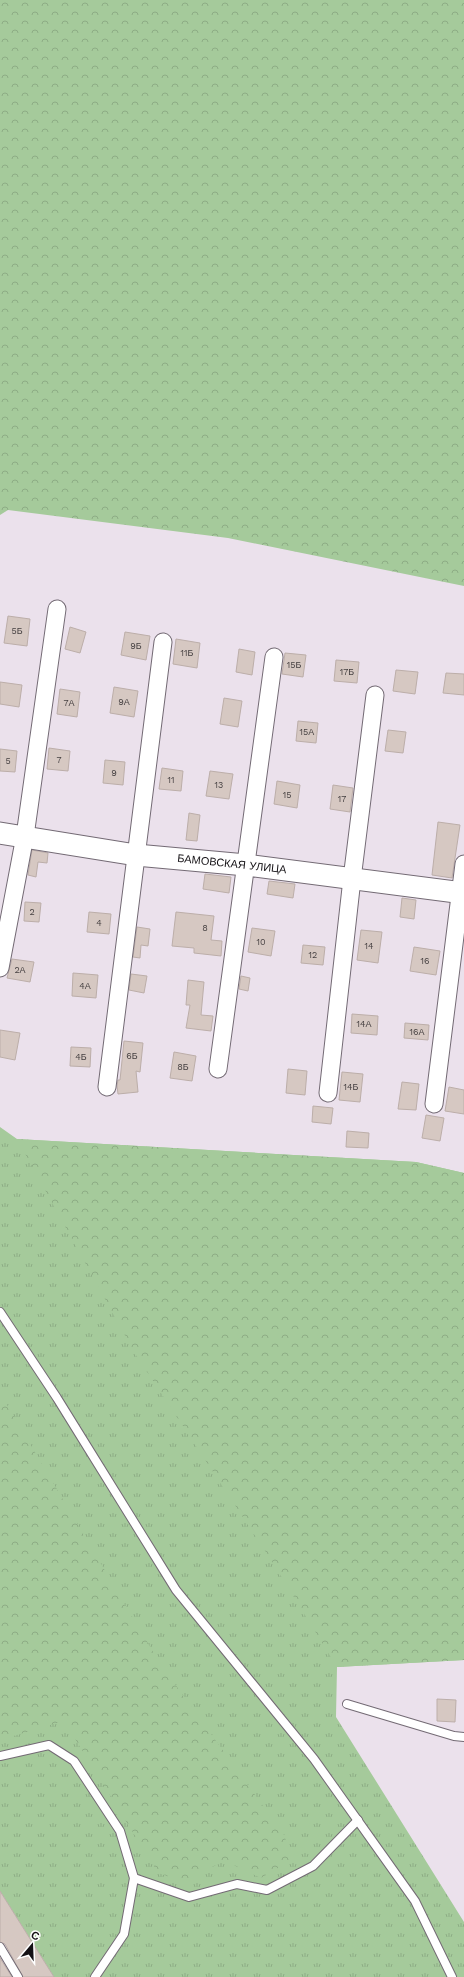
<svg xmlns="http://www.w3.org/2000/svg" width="464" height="1977" viewBox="0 0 464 1977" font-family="'Work Sans',sans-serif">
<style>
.grass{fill:url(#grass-tufts)}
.forest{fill:url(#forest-crowns)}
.building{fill:#d6c8c2;stroke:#bcaea9}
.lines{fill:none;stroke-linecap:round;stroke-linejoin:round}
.service-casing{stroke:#736a74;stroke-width:10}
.minor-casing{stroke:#736a74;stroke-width:19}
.tertiary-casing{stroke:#736a74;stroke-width:23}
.service{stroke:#fff;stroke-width:8}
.minor{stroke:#fff;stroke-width:17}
.tertiary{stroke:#fff;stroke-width:21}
.labels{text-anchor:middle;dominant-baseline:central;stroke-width:4;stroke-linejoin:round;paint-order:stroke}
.number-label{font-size:9px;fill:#443f40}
.street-label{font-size:11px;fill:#141115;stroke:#fff}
</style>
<defs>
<pattern id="grass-tufts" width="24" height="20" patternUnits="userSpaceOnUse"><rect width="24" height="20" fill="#a5ca9b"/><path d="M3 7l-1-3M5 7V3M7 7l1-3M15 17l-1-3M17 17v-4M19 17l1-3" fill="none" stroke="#8dac85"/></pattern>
<pattern id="forest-crowns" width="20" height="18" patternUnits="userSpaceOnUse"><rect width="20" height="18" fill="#a5ca9b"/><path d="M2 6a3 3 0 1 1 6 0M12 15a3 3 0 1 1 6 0" fill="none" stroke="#8dac85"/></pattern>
</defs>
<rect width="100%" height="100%" fill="#ebe1ec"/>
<!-- grass -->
<polygon class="grass" points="0,1127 17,1139 416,1162 464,1173 464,1660 337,1667 336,1717 464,1922 464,1977 54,1977 0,1891"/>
<!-- forest -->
<g class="forest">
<polygon points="0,0 464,0 464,586 228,538 8,510 0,515"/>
<polygon points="17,1139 416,1162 464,1173 464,1660 337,1667 273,1563 134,1352"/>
<polygon points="0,1393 159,1662 284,1835 293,1859 261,1878 225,1861 182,1881 158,1873 64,1721 0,1740"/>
</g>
<!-- building -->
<g class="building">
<polygon points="8,616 30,619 27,646 4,643"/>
<polygon points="70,627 86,632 80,653 65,649"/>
<polygon points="125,632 150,636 146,660 121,655"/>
<polygon points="176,639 200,643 197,668 173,664"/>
<polygon points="239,649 255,652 252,675 236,672"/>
<polygon points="285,653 306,655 303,677 282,674"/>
<polygon points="336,660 359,662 357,683 334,681"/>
<polygon points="396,670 418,672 415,694 393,691"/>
<polygon points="446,673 464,674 464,695 443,693"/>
<polygon points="0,682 22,685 19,707 0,704"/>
<polygon points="114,687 138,691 134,717 110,713"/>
<polygon points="60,689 80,692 77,717 57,714"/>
<polygon points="224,698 242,701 238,727 220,724"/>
<polygon points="298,721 318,723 316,743 296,741"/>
<polygon points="388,730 406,732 403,753 385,751"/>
<polygon points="49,748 70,751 68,771 47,769"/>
<polygon points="0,749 17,751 15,772 0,771"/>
<polygon points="105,760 125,762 123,785 103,783"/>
<polygon points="162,768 183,771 181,791 159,789"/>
<polygon points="210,771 233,774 229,799 206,796"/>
<polygon points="277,781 300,785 297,808 274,804"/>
<polygon points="333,785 353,788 350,812 330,809"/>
<polygon points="189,813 200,815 197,841 186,840"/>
<polygon points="438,822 460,825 452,878 432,875"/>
<polygon points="32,850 48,853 47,863 38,862 36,877 28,875"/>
<polygon points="205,874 231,877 229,893 203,889"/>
<polygon points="269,881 295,884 293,898 267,894"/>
<polygon points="402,898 416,900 414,919 400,917"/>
<polygon points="25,902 41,903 39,922 24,921"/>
<polygon points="89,912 111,914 109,934 87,932"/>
<polygon points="176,912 214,916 211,940 222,941 221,956 194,953 194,948 172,946"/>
<polygon points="137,927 150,929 148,946 141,945 140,958 133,957"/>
<polygon points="252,928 275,931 271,956 248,952"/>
<polygon points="361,930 382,932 378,963 357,960"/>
<polygon points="303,945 325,947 323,965 301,963"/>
<polygon points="414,947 440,951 436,975 410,971"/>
<polygon points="12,959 34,962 30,982 7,978"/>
<polygon points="73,973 98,975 96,998 72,996"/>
<polygon points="131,974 147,976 144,993 129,990"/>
<polygon points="241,976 250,978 248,991 239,989"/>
<polygon points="188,980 204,982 201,1015 213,1016 211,1031 186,1028 190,1005 186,1005"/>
<polygon points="352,1014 378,1016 377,1035 351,1033"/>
<polygon points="405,1023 429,1025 428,1040 404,1038"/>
<polygon points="0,1030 20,1033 15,1060 0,1057"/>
<polygon points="124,1041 143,1043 140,1072 136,1071 138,1092 118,1094 117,1086 118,1080 120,1080"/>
<polygon points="71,1047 91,1048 90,1067 70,1066"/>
<polygon points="174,1052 196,1056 192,1081 170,1078"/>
<polygon points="288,1069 307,1071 305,1095 286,1093"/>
<polygon points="342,1072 363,1074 360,1102 339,1100"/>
<polygon points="402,1082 419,1084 416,1110 398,1109"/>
<polygon points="449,1087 464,1090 464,1114 445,1111"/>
<polygon points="313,1106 333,1108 331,1124 312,1122"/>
<polygon points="426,1115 444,1118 440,1141 422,1138"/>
<polygon points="347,1131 369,1133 368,1148 346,1147"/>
<polygon points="437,1699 456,1700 455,1722 437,1721"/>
<polygon points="0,1891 54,1977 23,1977 5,1944 0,1942"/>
<polygon points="0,1958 12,1977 0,1977"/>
</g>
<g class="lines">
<!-- service casing -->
<g class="service-casing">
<g id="service">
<polyline points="0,1312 57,1398 176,1590 314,1759 415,1901 452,1977"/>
<polyline points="347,1704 454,1736 464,1737"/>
<polyline points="0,1756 49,1745 74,1761 120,1831 134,1878 124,1934 95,1977"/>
<polyline points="134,1878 189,1897 237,1884 267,1890 313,1866 358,1820"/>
<polyline points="0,1947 18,1977"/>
</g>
</g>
<!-- minor casing -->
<g class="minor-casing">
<g id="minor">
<polyline points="0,968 25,836 57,609"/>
<polyline points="218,1069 274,657"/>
<polyline points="107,1087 163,642"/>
<polyline points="328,1093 352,879 375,695"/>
<polyline points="434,1104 464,864"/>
</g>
</g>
<!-- tertiary casing -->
<g class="tertiary-casing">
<polyline id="tertiary" points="0,833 136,855 246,865 464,893"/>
</g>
<!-- service -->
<use href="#service" class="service"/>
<!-- minor -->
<use href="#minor" class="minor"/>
<!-- tertiary -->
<use href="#tertiary" class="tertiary"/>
</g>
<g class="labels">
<!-- number labels -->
<g class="number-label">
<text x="17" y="631">5Б</text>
<text x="136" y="646">9Б</text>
<text x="187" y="653">11Б</text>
<text x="294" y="665">15Б</text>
<text x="347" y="672">17Б</text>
<text x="124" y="702">9А</text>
<text x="69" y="703">7А</text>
<text x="307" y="732">15А</text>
<text x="59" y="760">7</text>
<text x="8" y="761">5</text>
<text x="114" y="773">9</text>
<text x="171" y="780">11</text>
<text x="219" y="785">13</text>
<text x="287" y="795">15</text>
<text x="342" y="799">17</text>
<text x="32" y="912">2</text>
<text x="99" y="923">4</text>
<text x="205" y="928">8</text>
<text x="261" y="942">10</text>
<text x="369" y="946">14</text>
<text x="313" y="955">12</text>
<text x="425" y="961">16</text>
<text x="20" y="970">2А</text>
<text x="85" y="986">4А</text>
<text x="364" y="1024">14А</text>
<text x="417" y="1032">16А</text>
<text x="132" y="1056">6Б</text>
<text x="81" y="1057">4Б</text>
<text x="183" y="1067">8Б</text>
<text x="351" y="1087">14Б</text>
</g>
<!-- street labels -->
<g class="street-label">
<text transform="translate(232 864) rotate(6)">БАМОВСКАЯ УЛИЦА</text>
</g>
</g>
<!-- north arrow -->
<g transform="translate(32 1945) rotate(19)" stroke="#ffffff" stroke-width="3" paint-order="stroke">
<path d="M0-3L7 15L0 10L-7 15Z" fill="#141115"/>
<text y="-6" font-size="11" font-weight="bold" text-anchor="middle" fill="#141115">С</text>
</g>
</svg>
